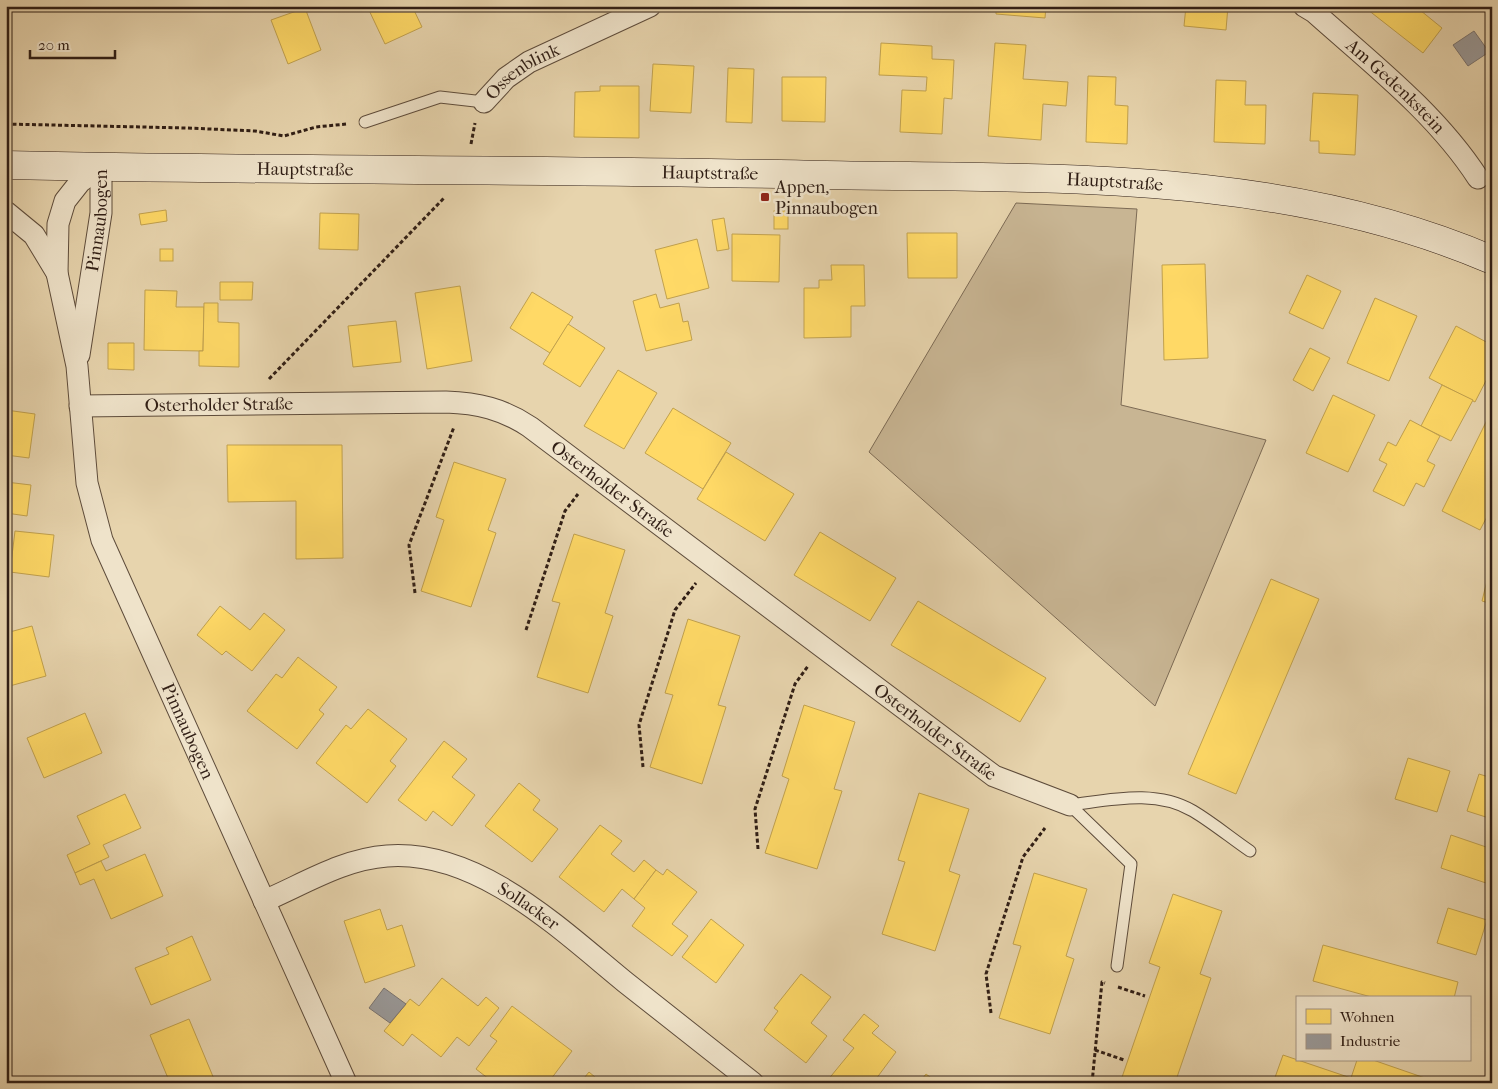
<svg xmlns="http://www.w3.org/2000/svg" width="1498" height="1089" viewBox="0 0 1498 1089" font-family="'IM FELL French Canon',serif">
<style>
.green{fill:#c8b593;stroke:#7c6a54}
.homes{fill:#ffd966;stroke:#c1a14e}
.industry{fill:#999;stroke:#7a7471}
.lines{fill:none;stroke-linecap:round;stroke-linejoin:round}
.service-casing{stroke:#5e4c3b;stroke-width:13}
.minor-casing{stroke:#5e4c3b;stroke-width:23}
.secondary-casing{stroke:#301e15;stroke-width:29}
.path{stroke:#301e15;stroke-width:3;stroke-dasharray:4 2.5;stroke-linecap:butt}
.service{stroke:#efe3ca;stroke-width:11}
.minor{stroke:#efe3ca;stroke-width:21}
.secondary{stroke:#efe3ca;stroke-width:28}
.poi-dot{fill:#8f2418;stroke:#efe3ca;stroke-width:2}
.labels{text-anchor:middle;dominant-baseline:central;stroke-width:5;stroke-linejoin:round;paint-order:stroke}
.street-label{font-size:18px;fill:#301e15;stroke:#efe3ca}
.poi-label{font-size:18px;fill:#301e15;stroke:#efe3ca;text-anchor:start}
</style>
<rect width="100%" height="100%" fill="#e7d4ad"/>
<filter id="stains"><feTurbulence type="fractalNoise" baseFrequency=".004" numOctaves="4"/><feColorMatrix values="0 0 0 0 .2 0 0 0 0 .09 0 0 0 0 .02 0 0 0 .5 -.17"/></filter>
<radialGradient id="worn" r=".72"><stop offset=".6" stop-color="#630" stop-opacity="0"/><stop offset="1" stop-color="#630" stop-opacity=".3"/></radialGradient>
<!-- green -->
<polygon class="green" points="1016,203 1137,209 1121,405 1266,440 1155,706 869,452"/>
<!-- homes -->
<g class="homes">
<polygon points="367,6 412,6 422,27 385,44"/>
<polygon points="996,6 1046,6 1045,18 996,14"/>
<polygon points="1186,6 1228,6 1226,30 1184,26"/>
<polygon points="1363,6 1415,6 1442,28 1423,53"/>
<polygon points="305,8 321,50 288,64 271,20"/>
<polygon points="881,43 932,46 932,59 954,60 952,99 944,98 942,134 900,132 902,90 926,91 927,77 879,75"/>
<polygon points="995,43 1026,45 1023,79 1068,82 1066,106 1043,104 1041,140 988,136"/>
<polygon points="653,64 694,66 691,113 650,111"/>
<polygon points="728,68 754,69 752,123 726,122"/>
<polygon points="1088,76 1116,77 1115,105 1128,106 1127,144 1086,142"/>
<polygon points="782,77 826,77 825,122 782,121"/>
<polygon points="1216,80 1246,81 1245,105 1266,105 1265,144 1214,142"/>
<polygon points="600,86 639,86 639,138 574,137 575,92 600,91"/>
<polygon points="1313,93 1358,95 1355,155 1319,153 1319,141 1310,141"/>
<polygon points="166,210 167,221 141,225 139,214"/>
<rect x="774" y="211" width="14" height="18"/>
<polygon points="320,213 359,214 358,250 319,249"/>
<polygon points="724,218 729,249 717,251 712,220"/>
<polygon points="907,233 957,233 957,278 908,278"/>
<polygon points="732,234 780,235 779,282 732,281"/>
<polygon points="697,239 709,288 667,299 655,250"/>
<rect x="160" y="249" width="13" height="12"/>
<polygon points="1205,264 1208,358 1164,360 1162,265"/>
<polygon points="831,265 864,265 865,306 851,306 851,337 804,338 804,288 819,288 819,280 832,280"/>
<polygon points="1307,275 1341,291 1323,329 1289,313"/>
<polygon points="220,282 253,282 252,300 220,300"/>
<polygon points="460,286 472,361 427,369 415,293"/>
<polygon points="145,290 177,291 176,307 204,307 203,351 144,350"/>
<polygon points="532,292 573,317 550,353 510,328"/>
<polygon points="656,294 660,308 679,303 683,322 688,321 692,340 646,351 633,301"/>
<polygon points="1375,298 1417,316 1389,381 1347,363"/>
<polygon points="204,303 218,303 218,322 239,323 239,367 199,366 199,351 203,351"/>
<polygon points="396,321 401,362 353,367 348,326"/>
<polygon points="568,324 605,348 580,387 543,364"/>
<polygon points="1456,326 1492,345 1492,369 1475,402 1429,378"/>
<polygon points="108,343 134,343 134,370 108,369"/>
<polygon points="1310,348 1330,358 1313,391 1293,380"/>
<polygon points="618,370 657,393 624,449 584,426"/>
<polygon points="1442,385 1473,400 1451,441 1421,426"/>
<polygon points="1333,395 1375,415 1348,472 1306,453"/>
<polygon points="673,408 731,443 703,489 645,453"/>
<polygon points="6,410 35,414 29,458 6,455"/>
<polygon points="1410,420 1440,436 1427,461 1435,465 1424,487 1416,483 1404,506 1373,491 1387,464 1379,460 1388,442 1396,446"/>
<polygon points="1487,420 1492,423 1492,507 1480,530 1442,511"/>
<polygon points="227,445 342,445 343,558 296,559 296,501 228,502"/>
<polygon points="726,452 794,494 765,541 697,499"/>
<polygon points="454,462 506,479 488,530 496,533 471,607 421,591 444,520 436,517"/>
<polygon points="6,482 31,485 27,516 6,513"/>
<polygon points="15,531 54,535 49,577 10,572"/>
<polygon points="820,532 896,578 870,621 794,575"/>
<polygon points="574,534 625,550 605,613 613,616 588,693 537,677 560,603 552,601"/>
<polygon points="1491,564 1492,565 1492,604 1482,601"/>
<polygon points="1271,579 1319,599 1236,794 1188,774"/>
<polygon points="918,601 1046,678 1020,722 891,645"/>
<polygon points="220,606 250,630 264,613 285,630 252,671 226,651 222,655 197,635"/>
<polygon points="688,619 740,636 718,705 726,707 702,784 650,767 673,695 665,693"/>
<polygon points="32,626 46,676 6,687 6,633"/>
<polygon points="298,657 337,687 319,710 324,714 297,749 247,711 276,674 282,678"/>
<polygon points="804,705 855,722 834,789 842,791 817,869 765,853 789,779 782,776"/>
<polygon points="368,709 407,739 390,761 396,766 367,803 316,763 346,725 351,729"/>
<polygon points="85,713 102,753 44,778 27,738"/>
<polygon points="444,741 467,759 452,777 475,795 452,826 433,811 426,821 398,800"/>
<polygon points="1408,758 1450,771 1437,812 1395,799"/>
<polygon points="1479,774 1492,778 1492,819 1467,811"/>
<polygon points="519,783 540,800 533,810 558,829 532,862 485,826"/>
<polygon points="919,793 969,809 949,871 960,875 935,951 882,934 905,862 898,860"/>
<polygon points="125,794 141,828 103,845 109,857 75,873 67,855 90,844 77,816"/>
<polygon points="600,825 622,841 611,854 634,872 644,860 656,870 634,899 622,889 604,912 559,877"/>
<polygon points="1451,835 1492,849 1492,885 1441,868"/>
<polygon points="145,854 163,896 111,919 94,879 80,885 75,873 101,861 106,871"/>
<polygon points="667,869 697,892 672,924 688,936 672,956 632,926 645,908 634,899 656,870 663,875"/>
<polygon points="1034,873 1087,889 1066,956 1074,959 1050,1034 999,1018 1021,946 1013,944"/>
<polygon points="1173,894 1222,911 1200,974 1211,978 1175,1083 1120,1083 1160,967 1149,963"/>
<polygon points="1448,908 1487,920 1476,955 1437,943"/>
<polygon points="380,909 387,930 402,925 415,966 365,983 344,921"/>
<polygon points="711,919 744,945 716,983 682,957"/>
<polygon points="192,936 211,980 151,1005 135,968 169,954 166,948"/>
<polygon points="1323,945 1458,982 1454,998 1375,998 1313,981"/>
<polygon points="801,974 831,997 811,1023 827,1036 806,1063 764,1030 778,1011 774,1008"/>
<polygon points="442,978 478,1006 486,997 499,1008 469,1046 457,1037 441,1057 412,1034 403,1046 384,1031 410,999 419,1006"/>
<polygon points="512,1006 572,1051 548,1083 494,1083 476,1069 497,1041 490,1036"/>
<polygon points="864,1014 879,1026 872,1033 896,1052 873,1083 830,1083 827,1081 854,1048 843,1040"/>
<polygon points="189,1019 214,1079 204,1083 170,1083 150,1035"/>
<polygon points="1283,1055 1351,1078 1357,1060 1373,1060 1425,1078 1423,1083 1273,1083"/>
<polygon points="589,1072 602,1083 580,1083"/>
<polygon points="926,1074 938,1083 919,1083"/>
</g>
<!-- industry -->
<g class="industry">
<polygon points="1474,31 1489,52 1468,66 1453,45"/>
<polygon points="384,988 406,1004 390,1023 369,1008"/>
</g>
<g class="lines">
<!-- service casing -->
<g class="service-casing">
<g id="service">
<polyline points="365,122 440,97 484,102"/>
<path d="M 1070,805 C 1111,800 1155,789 1193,811 C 1213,823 1231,838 1250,851"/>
<polyline points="1070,805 1131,864 1117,966"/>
</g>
</g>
<!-- minor casing -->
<g class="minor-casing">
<g id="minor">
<path id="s1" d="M 1304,6 L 1314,12 C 1371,63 1436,113 1478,178"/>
<path id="s2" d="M 484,102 L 506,78 L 529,62 L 650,6"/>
<path id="s3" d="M 101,167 L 80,182 L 65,201 L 58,224 L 57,273 L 77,366 L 87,483 L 102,540 L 346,1083"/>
<polyline points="6,212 34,235 57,273"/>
<path id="s4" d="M 79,355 L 101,213 L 101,167"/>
<path id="s5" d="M 80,406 L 446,402 C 478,403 503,409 530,427 L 994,776 L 1070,805"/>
<path id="s6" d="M 264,901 C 304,884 343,859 387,856 C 478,849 560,929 625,982 C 668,1016 710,1049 753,1083"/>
</g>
</g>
<!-- secondary casing -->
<g class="secondary-casing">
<g id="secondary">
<path id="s7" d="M 6,165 C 279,171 553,169 826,175 C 1050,179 1281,169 1492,260"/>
</g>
</g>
<!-- path -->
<g class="path">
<polyline points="6,124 187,128 255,131 284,136 316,127 346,124"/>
<polyline points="471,144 475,123"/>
<polyline points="269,379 444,198"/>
<polyline points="415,593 409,545 454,427"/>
<polyline points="526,630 565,511 578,494"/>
<polyline points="643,767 639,725 675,610 696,583"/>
<polyline points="758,849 755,809 795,684 808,666"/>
<polyline points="1118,987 1145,996"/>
<polyline points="991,1013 986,974 1023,857 1045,828"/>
<polyline points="1095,1050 1124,1060"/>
<polyline points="1092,1083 1102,982 1105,983"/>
</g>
<!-- service -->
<use href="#service" class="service"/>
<!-- minor -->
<use href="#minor" class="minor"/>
<!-- secondary -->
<use href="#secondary" class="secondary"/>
</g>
<!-- markers -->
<rect class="poi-dot" x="760" y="192" width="10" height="10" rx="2.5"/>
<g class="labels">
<!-- street labels -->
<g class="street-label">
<text stroke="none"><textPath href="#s2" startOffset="50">Ossenblink</textPath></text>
<text stroke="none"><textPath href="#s1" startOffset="122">Am Gedenkstein</textPath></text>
<text stroke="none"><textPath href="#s7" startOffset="299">Hauptstraße</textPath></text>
<text stroke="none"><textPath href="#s7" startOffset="704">Hauptstraße</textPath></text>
<text stroke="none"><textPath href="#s7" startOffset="1109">Hauptstraße</textPath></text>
<text stroke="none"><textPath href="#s4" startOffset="136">Pinnaubogen</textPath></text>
<text stroke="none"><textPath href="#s5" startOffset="139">Osterholder Straße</textPath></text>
<text stroke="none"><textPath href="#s5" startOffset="558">Osterholder Straße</textPath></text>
<text stroke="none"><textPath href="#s3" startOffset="604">Pinnaubogen</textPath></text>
<text stroke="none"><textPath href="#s5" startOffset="962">Osterholder Straße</textPath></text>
<text stroke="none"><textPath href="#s6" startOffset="285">Sollacker</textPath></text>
</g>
<!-- poi labels -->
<g class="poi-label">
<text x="775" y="187">Appen,<tspan x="775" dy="21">Pinnaubogen</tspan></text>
</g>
</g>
<!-- margin -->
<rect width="1498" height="1089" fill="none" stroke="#e7d4ad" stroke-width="25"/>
<rect x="8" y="8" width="1483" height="1074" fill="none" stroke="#301e15" stroke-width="2.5"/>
<rect x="12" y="12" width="1473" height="1064" fill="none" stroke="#301e15"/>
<!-- legend -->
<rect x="1296" y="996" width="175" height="65" fill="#efe3ca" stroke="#a39482"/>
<rect x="1306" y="1009" width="25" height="15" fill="#ffd966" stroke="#a39482"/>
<text x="1340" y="1022" font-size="15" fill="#301e15">Wohnen</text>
<rect x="1306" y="1034" width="25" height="15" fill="#999999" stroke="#a39482"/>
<text x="1340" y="1046" font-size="15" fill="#301e15">Industrie</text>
<!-- scale -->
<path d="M30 50v8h85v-8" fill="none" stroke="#301e15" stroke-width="2.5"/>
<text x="38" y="50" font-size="15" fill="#301e15" stroke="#efe3ca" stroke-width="4" paint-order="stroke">20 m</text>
<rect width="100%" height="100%" filter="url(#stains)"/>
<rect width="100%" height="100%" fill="url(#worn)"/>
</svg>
